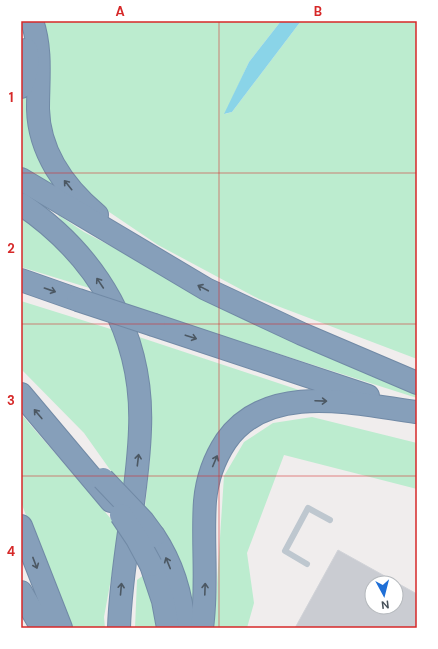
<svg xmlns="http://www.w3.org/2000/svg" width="438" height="649" viewBox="0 0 438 649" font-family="'DM Sans',sans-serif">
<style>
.green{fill:#bceccf}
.water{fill:#8ad4e8}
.building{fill:#caccd2;stroke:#d1d3d8;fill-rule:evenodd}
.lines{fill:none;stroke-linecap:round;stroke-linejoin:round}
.highway-casing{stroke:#718aa6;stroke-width:24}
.lane{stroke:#bec7cf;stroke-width:6}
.highway{stroke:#869fba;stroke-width:22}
.highway-bridge-casing{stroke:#718aa6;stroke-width:24;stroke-linecap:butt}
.highway-bridge{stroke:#869fba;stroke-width:22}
.oneway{stroke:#4c5863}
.grid{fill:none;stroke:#d62828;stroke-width:1;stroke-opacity:0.55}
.neatline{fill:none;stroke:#d62828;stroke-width:1.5}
.grid-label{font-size:13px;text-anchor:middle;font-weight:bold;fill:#d62828}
</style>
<rect width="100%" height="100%" fill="#f0eded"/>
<!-- green -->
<g class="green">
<polygon points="40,21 281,21 249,62 225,114 232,112 301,21 417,21 417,359 259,299 158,245 90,199 61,163 45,124"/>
<polygon points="30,79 65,191 21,171 21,101"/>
<polygon points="57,214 84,232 164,274 417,394 417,398 119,303"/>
<polygon points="21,215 59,246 96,290 21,267"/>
<polygon points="21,301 117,331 126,374 133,433 128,495 84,433 21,369"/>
<polygon points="136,336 311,394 207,452 196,625 164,532 145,507 150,459 149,399"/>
<polygon points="21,414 87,490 120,530 104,617 105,628 69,628 21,502"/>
<polygon points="312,417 417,443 417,489 284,455 247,553 254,603 247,628 212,628 215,614 224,476 244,442 273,423"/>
<polygon points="145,574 155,618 156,628 135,628 137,580"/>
</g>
<!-- water -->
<polygon class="water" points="281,21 301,21 232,112 224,114 249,62"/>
<!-- building -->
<path class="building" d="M 338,550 L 417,594 L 417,628 L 295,628 ZM 372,583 L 396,583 L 396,607 L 372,607 Z"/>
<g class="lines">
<!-- highway casing -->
<g class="highway-casing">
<g id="highway">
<path d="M 32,21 C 42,50 38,79 38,109 C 39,152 65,188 97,215"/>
<path d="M 21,87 C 26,76 29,62 26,50"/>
<polyline points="21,179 206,289 302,334 417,383"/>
<path d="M 21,204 C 98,256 144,335 140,429 C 138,496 121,561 119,628"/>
<polyline points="21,280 78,300"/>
<polyline points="154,325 368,396"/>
<polyline points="21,394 111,501"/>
<polyline points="21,526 61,628"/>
<path d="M 154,536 C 172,563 182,596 184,628"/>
<polyline points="151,565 163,601 168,628"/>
<polyline points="21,592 42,628"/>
<path d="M 202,628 C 208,585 202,543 205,501 C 207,479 214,459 226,441 C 268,381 355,404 416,412"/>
</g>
</g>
<!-- lane -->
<polyline class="lane" points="307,564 285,551 308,508 330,520"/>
<!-- highway -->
<use href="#highway" class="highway"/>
<!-- highway-bridge casing -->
<g class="highway-bridge-casing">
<g id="highway-bridge">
<polyline points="78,300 154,325"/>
<polyline points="103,479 143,521 154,536"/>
<polyline points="121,515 137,539 151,565"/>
</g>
</g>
<!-- highway-bridge -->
<use href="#highway-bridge" class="highway-bridge"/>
</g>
<!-- one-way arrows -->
<defs><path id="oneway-shaft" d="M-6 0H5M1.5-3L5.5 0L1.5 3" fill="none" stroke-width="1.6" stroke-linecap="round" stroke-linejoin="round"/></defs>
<g class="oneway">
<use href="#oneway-shaft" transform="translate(68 185) rotate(-129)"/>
<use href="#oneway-shaft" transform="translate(100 283) rotate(-124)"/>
<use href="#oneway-shaft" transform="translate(203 288) rotate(-152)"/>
<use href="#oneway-shaft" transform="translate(50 290) rotate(19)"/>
<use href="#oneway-shaft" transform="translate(191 337) rotate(18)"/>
<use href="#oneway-shaft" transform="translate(321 401) rotate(2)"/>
<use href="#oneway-shaft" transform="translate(38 414) rotate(-130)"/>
<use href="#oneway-shaft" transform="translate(138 460) rotate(-83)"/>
<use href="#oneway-shaft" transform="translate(215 461) rotate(-67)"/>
<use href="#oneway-shaft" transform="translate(35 563) rotate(69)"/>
<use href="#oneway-shaft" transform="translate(168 563) rotate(-112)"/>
<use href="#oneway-shaft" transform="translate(121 589) rotate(-85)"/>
<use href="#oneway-shaft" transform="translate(205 589) rotate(-88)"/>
</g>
<!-- grid -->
<path class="grid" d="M 219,21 L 219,628M 21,173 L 417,173M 21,324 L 417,324M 21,476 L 417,476"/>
<!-- border -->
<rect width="438" height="649" fill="none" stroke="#ffffff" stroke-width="44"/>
<!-- north arrow -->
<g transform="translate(384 595) rotate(173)"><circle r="19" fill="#ffffff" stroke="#b5b9bd"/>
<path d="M0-3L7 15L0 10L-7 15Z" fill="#1f6fd7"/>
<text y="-6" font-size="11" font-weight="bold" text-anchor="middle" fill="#465059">N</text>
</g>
<rect x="22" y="22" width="394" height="605" class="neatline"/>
<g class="grid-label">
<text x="120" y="16">A</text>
<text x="318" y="16">B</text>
<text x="11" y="102">1</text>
<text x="11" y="253">2</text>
<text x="11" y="405">3</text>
<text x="11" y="556">4</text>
</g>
</svg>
